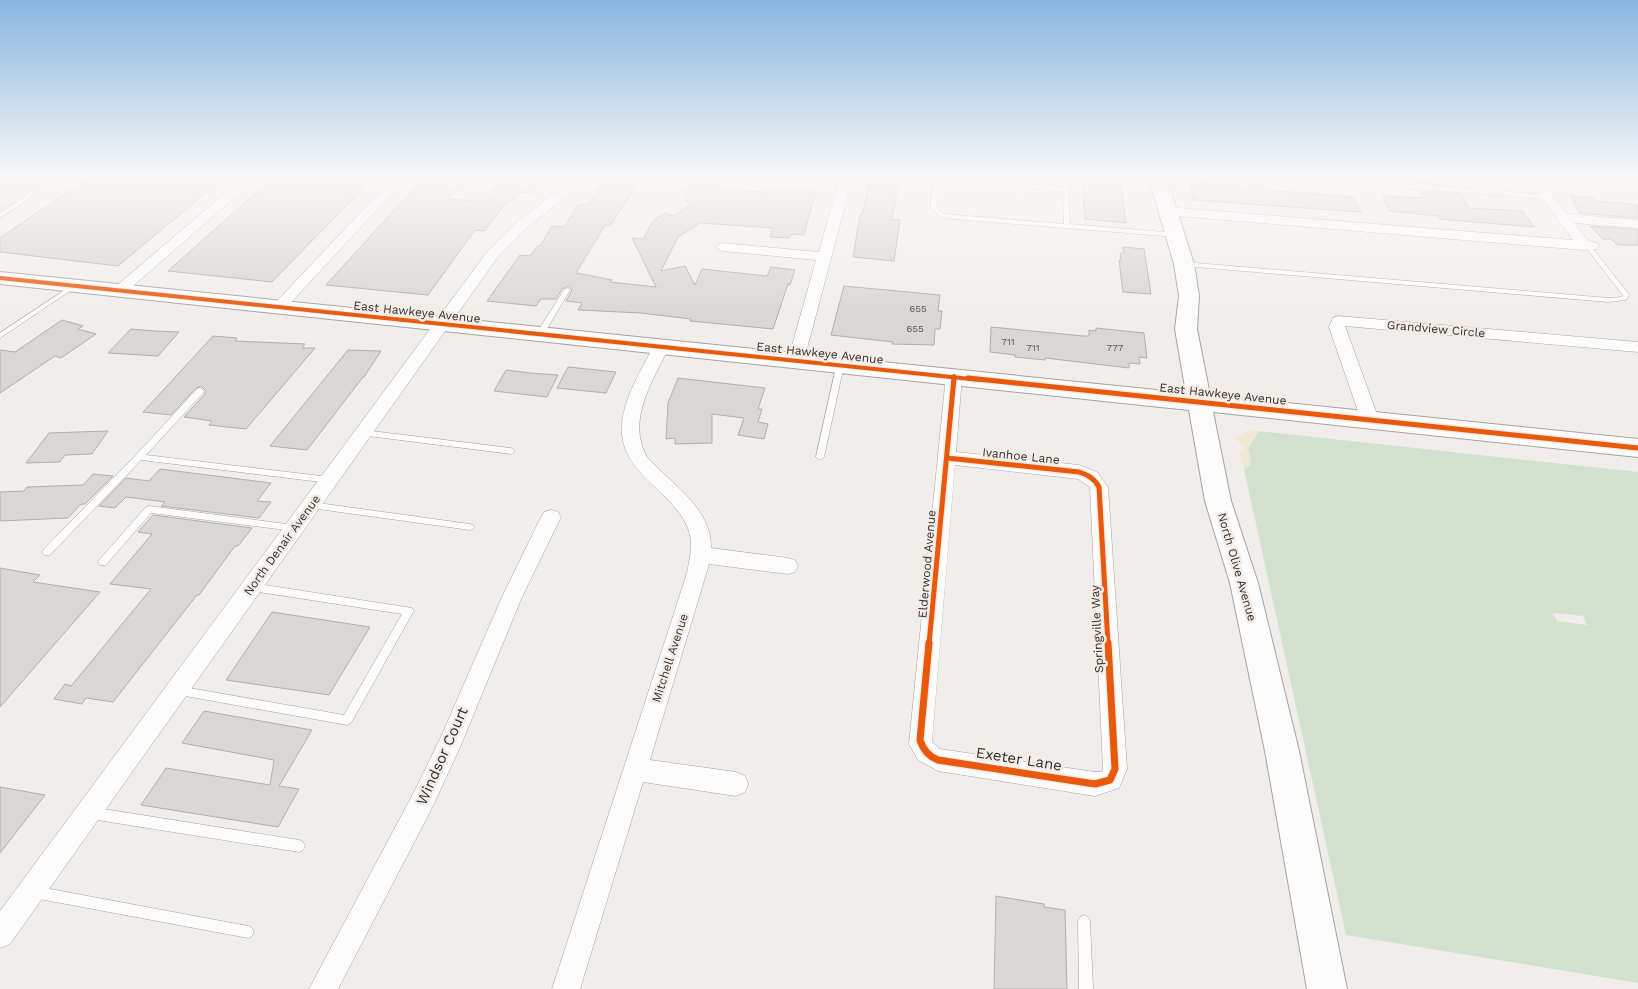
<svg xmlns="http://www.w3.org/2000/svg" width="1638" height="989" viewBox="0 0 1638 989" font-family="'Work Sans',sans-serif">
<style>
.built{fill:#e7ddd6}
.green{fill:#d3e2cf;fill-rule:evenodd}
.sand{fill:#efe8d2}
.building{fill:#d9d6d3;stroke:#b2afac}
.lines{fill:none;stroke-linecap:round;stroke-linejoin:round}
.lane-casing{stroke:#a7a3a1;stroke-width:1}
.street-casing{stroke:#a7a3a1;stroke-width:1}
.secondary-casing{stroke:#a7a3a1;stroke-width:2}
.lane{fill:#fdfcfc;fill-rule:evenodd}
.street{fill:#fdfcfc;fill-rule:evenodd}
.secondary{fill:#fdfcfc;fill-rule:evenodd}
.cycleway-far2-casing{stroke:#f4ece7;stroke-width:6}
.cycleway-far1-casing{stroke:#f4ece7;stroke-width:8}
.cycleway-casing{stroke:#f4ece7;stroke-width:10}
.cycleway-far2{stroke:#e8590c;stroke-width:4}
.cycleway-far1{stroke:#e8590c;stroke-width:5}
.cycleway{stroke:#e8590c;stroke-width:7}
.labels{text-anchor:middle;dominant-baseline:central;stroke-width:5;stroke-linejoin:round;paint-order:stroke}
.number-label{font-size:10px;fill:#5d5a57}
.street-label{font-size:12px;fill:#34302e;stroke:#f4ece7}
.near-street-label{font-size:15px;fill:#34302e;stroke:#f4ece7}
</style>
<rect width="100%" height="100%" fill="#f1edea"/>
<!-- built -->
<polygon class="built" points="0,176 63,176 0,220"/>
<!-- green -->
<path class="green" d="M 1259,431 L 1638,472 L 1638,983 L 1346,935 L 1244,469 L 1251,464 L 1248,448 ZM 1553,613 L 1583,616 L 1587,625 L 1557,621 Z"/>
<!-- sand -->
<polygon class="sand" points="1251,430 1259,431 1248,448 1251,464 1244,469 1240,451 1245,451 1243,443 1238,442 1237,438"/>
<!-- building -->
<g class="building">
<polygon points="91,176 226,176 118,266 0,252 0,238"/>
<polygon points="288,176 334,179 337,176 375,176 272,282 168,271 267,183 279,184"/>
<polygon points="438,176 468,176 448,199 485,202 505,176 543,176 532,193 519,192 513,201 508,201 484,231 475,230 428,295 326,285 424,177 437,178"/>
<polygon points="613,176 643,176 610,226 605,225 576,273 612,280 610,282 656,287 632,238 643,239 653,221 665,213 673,216 689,206 681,188 688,187 686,183 691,183 688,176 714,176 720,188 763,192 764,189 774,190 775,187 816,190 804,235 791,234 789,238 770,237 773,228 700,223 678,237 661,271 685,266 695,285 702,269 767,276 771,267 795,270 790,285 788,284 773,329 690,321 691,319 641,313 578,310 582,303 566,301 572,290 568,286 562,289 556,299 541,299 536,306 487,301 520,255 530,256 537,246 540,246 552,226 564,227 579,204 588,205 601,186 606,186"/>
<polygon points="871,176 901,179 891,220 900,220 894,261 853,257 860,215 862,215"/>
<polygon points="1082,176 1120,176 1126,223 1085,219"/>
<polygon points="1188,176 1202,176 1203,183 1250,187 1247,177 1264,179 1267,190 1354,197 1361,212 1193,200"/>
<polygon points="1414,176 1446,176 1452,186 1417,183"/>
<polygon points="1422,191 1461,194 1469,208 1523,211 1534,227 1439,219 1438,216 1389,211 1383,196 1425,198"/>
<polygon points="1570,196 1596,198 1598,201 1638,205 1638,218 1580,213"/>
<polygon points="1590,226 1638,230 1638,245 1618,245 1611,239 1603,239"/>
<polygon points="1123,247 1144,249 1151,294 1123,292 1119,260 1121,260 1120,254 1124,252"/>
<polygon points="844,286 940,295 938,311 942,311 940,329 935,329 934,345 892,344 893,342 831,335"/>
<polygon points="62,320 83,326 78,329 96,334 61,358 55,356 0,393 0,350 15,352"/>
<polygon points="991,327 1083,336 1089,336 1089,330 1096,331 1096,328 1144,333 1147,358 1139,357 1140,364 1129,363 1129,368 1045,358 1045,360 1015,357 1015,355 990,352"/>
<polygon points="131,329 155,331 179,332 158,356 108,353"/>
<polygon points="213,336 237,338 235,341 305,344 302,348 315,348 246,429 209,425 212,421 184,417 205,394 206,391 201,386 196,388 171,415 143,412"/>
<polygon points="348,350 381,351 364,377 363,377 307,450 270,446"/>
<polygon points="568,367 616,372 606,393 557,388"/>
<polygon points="506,370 530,373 558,375 547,397 494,391"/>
<polygon points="678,378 765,388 758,409 762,409 758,422 768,424 764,439 738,435 744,418 712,414 712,443 675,444 675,438 666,439 668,403"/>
<polygon points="108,431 92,454 65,455 60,462 26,463 49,433"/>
<polygon points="160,469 271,483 257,501 271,502 259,518 161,506 165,502 126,497 115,508 99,506 126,478 149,481"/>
<polygon points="93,474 113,476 85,504 81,504 68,518 0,521 0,492 24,491 27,487 83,485"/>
<polygon points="153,515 252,528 238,546 235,546 199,595 197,595 113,702 86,698 82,704 54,699 65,684 71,686 151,589 110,584 152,534 138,532"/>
<polygon points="0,568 40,575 33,582 100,592 0,707"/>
<polygon points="272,612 370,627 329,695 226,680"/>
<polygon points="204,711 312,730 279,786 299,789 278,827 141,805 166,768 270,785 274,760 182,743"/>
<polygon points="0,787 45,795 0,853"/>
<polygon points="996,896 1044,904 1044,907 1065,910 1067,989 994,989"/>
</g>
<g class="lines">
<!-- lane casing -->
<g class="lane-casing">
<g id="lane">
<polygon points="55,176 62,176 0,218 0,213"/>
<path d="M 935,176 L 1062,187 L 1062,176 L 1068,176 L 1070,224 L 1176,233 L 1179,235 L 1176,237 L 942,218 L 930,207 ZM 940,181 L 1063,191 L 1064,224 L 944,214 L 936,207 Z"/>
<polygon points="1271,176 1298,176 1548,195 1551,197 1548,199 1274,178"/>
<polygon points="1588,244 1590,245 1627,292 1629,295 1626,300 1608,302 1184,266 1181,264 1184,262 1608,298 1621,297 1623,295 1621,293 1585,246"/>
<polygon points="74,284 77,286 76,287 0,338 0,333"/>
<polygon points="567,288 570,290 544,334 543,336 537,336 536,334 564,290"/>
<polygon points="837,363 840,363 844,365 824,457 820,460 816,457"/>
<polygon points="200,388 204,391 203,393 146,455 329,477 333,480 332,482 329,483 141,460 50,555 44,555 42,552 44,549 136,455 197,389"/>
<polygon points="363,430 511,448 515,451 511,454 360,435 359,433"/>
<polygon points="311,502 470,524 473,525 475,527 473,529 470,530 311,508 308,507 307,505 308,503"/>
<polygon points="149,506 294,525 297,526 299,528 297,530 294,531 151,513 106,565 100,565 98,562 100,559 146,507"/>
<polygon points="252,583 412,608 414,611 412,614 351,723 347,725 174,694 173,691 174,688 178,686 344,715 402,614 252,591 249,590 247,587 249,584"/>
<polygon points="91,807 299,840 303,842 305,846 303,850 299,852 91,819 87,817 85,813 87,809"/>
<polygon points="34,886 248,926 252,928 254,932 252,936 248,938 34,898 30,896 28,892 30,888"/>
<polygon points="1084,915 1088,917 1090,921 1093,989 1079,989 1078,921 1080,917"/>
</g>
</g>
<!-- street casing -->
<g class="street-casing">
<g id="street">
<polygon points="245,176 259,176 124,294 114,294 112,291 114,288"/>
<polygon points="395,176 408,176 284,310 274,310 271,307 274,304"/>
<polygon points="577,176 591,176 529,226 497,258 10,944 0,948 0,911 487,252 519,220"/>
<polygon points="786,176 853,176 804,360 802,364 796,365 790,364 788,360 816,260 722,251 715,247 722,243 819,252 838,184 792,180"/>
<polygon points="1526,176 1539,176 1567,214 1638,220 1638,228 1574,223 1588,241 1597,243 1599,246 1597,249 1584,250 1166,215 1159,211 1166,207 1573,240"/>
<polygon points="1338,316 1638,342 1638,352 1345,326 1379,420 1376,424 1370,426 1364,424 1361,420 1329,327 1333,318"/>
<path d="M 661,342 L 667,343 L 669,347 C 653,381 626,420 647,457 C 671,484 712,508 711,548 L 788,558 L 795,560 L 798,566 L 795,572 L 788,574 L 709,564 L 650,760 L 736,772 L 745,776 L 748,784 L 745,792 L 736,796 L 643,782 L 580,989 L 552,989 L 687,573 C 689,561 693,547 690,535 C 679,491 618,476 622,425 C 624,397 641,371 653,347 L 655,343 Z"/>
<path d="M 954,371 L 960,372 L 962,376 L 956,452 L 1079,465 L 1097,472 L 1108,487 L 1127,769 L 1119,788 L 1095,796 L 938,771 L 918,760 L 909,744 L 946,376 L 948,372 ZM 955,465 L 1078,479 L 1090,487 L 1103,769 L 1102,772 L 1095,772 L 940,749 L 932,742 Z"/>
<polygon points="551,510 558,512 561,517 522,597 461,745 432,808 338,989 309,989 414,792 440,739 502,597 541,517 544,512"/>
</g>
</g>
<!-- secondary casing -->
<g class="secondary-casing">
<polygon id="secondary" points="1148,176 1166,176 1194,264 1199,296 1197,329 1210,395 1638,439 1638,457 1213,412 1231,501 1258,583 1299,751 1347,989 1307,989 1265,751 1230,583 1205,501 1189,410 0,284 0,272 1186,393 1175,329 1179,296 1174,264"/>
</g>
<!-- lane -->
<use href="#lane" class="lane"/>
<!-- street -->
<use href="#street" class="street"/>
<!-- secondary -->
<use href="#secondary" class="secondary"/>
<!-- cycleway-far2 casing -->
<g class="cycleway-far2-casing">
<g id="cycleway-far2">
<polyline points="0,278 980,380"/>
<polyline points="954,380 954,376"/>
</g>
</g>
<!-- cycleway-far1 casing -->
<g class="cycleway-far1-casing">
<g id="cycleway-far1">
<polyline points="968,378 1638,448"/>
<path d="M 947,458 L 1079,472 C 1088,475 1094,478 1099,487 L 1108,644"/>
<polyline points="929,644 954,378"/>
</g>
</g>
<!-- cycleway casing -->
<g class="cycleway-casing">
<path id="cycleway" d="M 929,643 L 920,740 C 923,750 928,756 938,760 L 1095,784 L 1110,780 L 1115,769 L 1108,643"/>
</g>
<!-- cycleway-far2 -->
<use href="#cycleway-far2" class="cycleway-far2"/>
<!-- cycleway-far1 -->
<use href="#cycleway-far1" class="cycleway-far1"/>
<!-- cycleway -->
<use href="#cycleway" class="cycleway"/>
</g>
<!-- sky -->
<linearGradient id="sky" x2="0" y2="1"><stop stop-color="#88b6df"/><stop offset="0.56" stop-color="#f9f7f6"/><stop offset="1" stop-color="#f9f7f6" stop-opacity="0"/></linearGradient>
<rect width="1638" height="315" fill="url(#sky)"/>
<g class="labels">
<!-- number labels -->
<g class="number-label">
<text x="918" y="308">655</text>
<text x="915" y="328">655</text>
<text x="1008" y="341">711</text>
<text x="1033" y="347">711</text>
<text x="1115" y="347">777</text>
</g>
<!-- street labels -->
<g class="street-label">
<text transform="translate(417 312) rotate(6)">East Hawkeye Avenue</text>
<text transform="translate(1436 329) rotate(5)">Grandview Circle</text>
<text transform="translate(820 353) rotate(6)">East Hawkeye Avenue</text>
<text transform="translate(1223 394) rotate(6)">East Hawkeye Avenue</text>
<text transform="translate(1021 456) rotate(6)">Ivanhoe Lane</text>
<text transform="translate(282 545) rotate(-54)">North Denair Avenue</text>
<text transform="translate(927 564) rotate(-85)">Elderwood Avenue</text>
<text transform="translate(1237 567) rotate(74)">North Olive Avenue</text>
<text transform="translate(1097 629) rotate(-93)">Springville Way</text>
<text transform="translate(670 658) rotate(-72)">Mitchell Avenue</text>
</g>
<!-- near-street labels -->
<g class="near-street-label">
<text transform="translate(442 756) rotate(-66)">Windsor Court</text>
<text transform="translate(1019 759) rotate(9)">Exeter Lane</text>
</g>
</g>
</svg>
